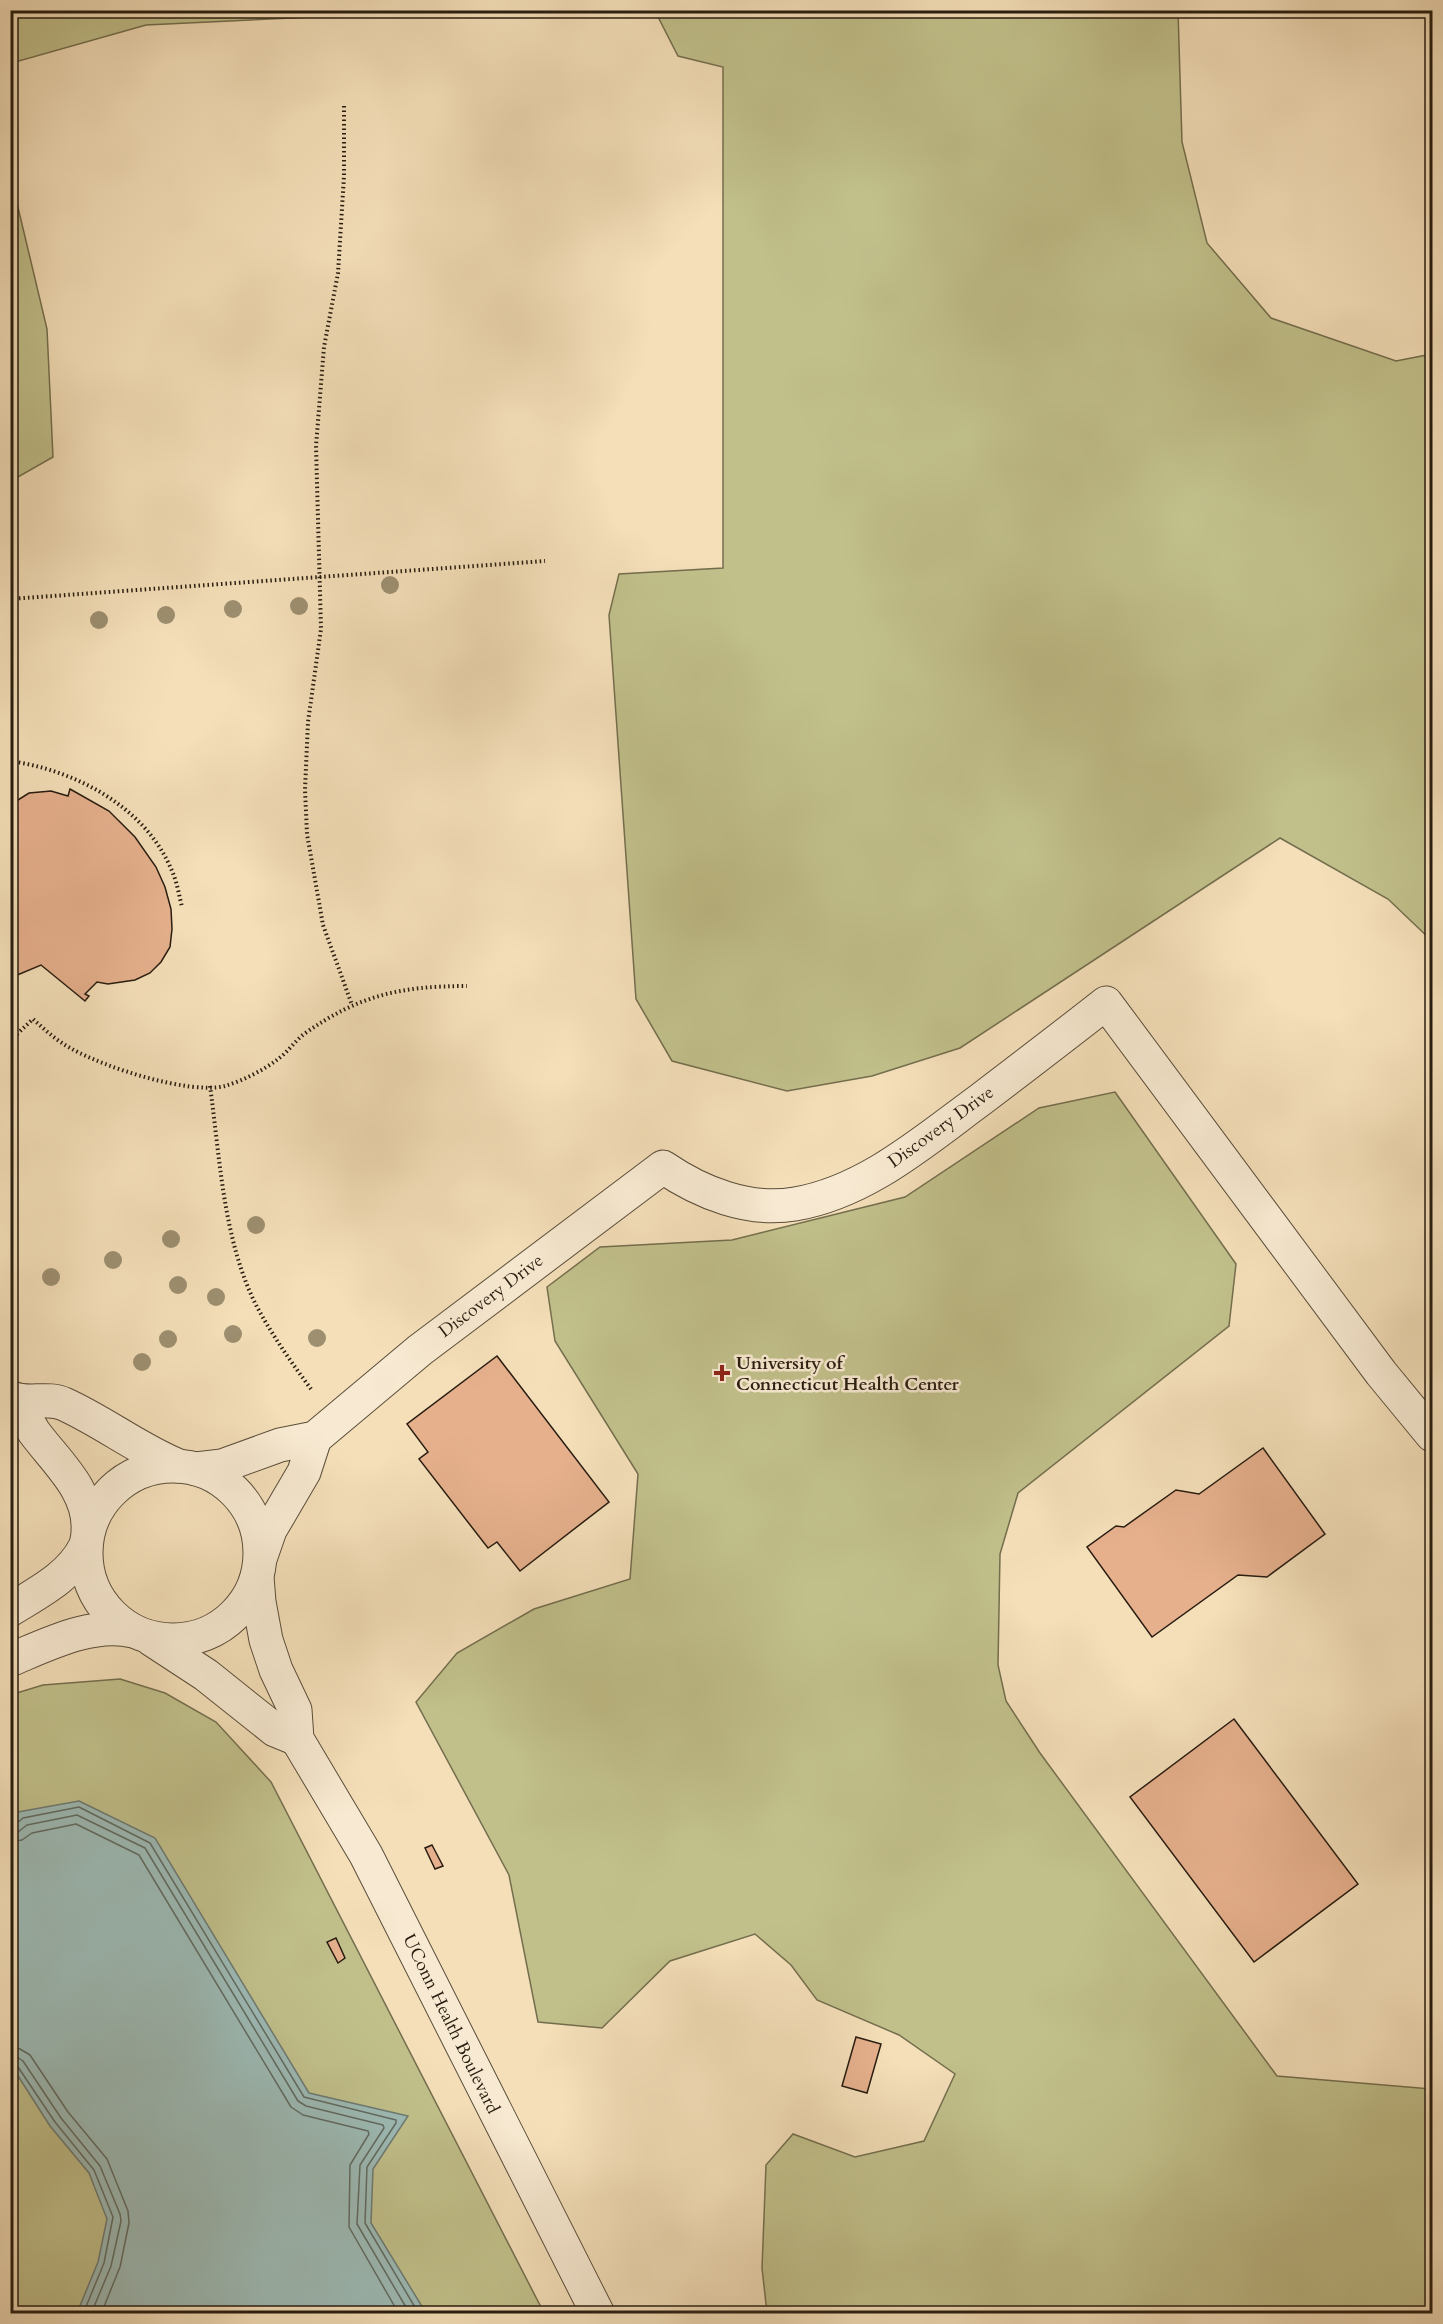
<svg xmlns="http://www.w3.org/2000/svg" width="1443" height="2324" viewBox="0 0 1443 2324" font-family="Cardo,serif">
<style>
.green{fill:#c1c08b;stroke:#746e4e;stroke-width:1.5}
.water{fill:#9dbbb6;stroke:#6e7b74;stroke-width:1.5}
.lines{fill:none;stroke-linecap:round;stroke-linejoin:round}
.shore{stroke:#626c63;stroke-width:1.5}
.building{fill:#e6b08d;stroke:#271c10;stroke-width:1.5}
.minor-casing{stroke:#5a4d3a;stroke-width:35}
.path{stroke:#271c10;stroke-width:4;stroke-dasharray:1.5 3;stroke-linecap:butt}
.minor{stroke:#f8ead2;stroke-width:33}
.tree{fill:#9d8f70}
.poi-dot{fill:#8f2418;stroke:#f8ead2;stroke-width:2}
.labels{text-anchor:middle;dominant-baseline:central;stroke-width:5;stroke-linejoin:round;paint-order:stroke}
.street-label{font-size:18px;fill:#271c10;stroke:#f8ead2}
.poi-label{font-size:18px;font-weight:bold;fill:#271c10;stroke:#f8ead2;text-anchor:start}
</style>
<rect width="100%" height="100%" fill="#f4dfb9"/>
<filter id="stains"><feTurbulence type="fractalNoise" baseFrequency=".00333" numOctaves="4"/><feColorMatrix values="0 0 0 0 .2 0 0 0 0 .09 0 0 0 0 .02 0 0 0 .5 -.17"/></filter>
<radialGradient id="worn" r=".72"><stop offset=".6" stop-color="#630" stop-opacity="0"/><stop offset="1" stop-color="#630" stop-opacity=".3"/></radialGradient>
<!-- green -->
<g class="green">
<polygon points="11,10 439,10 439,11 146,25 15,62 11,110"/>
<polygon points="631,11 1178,11 1182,142 1207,243 1271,318 1396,361 1432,354 1432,941 1388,899 1280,838 960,1048 872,1076 787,1091 672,1061 636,999 609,615 619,574 723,568 723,67 678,56 656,13"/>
<polygon points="11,178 47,329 53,457 11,481"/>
<polygon points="1115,1092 1236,1264 1229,1326 1018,1493 1000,1554 998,1665 1006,1701 1040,1753 1277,2076 1431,2089 1432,2078 1432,2313 767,2313 762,2268 766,2165 793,2134 855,2157 924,2141 955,2074 899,2035 817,2000 791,1965 755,1934 670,1961 602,2028 538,2022 509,1875 416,1702 457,1653 534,1609 630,1579 638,1474 555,1341 547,1287 600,1247 732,1240 905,1197 1039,1108"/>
<polygon points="120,1679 165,1693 216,1722 271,1782 544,2313 11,2313 10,1695 43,1685"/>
</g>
<!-- water -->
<polygon class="water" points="79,1801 155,1838 309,2093 408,2116 373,2169 371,2223 426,2313 77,2313 98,2262 107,2219 89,2173 50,2126 11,2065 10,1822 18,1812"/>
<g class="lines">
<!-- shore -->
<g class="shore">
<polyline points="10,1825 16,1824 23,1818 79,1807 150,1843 304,2097 396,2120 396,2123 367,2167 365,2223 419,2314"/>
<polyline points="10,1833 18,1832 27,1825 77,1815 145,1848 298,2101 306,2106 383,2125 384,2128 360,2165 357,2224 410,2314"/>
<polyline points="10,1842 22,1840 32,1833 76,1824 139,1855 291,2107 303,2115 368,2131 369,2134 350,2165 349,2227 399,2314"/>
<polyline points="10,2047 20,2049 30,2055 68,2112 107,2159 128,2211 129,2223 120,2267 101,2314"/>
<polyline points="10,2056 17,2057 23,2061 61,2118 100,2166 120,2214 121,2221 111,2266 91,2314"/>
<polyline points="10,2064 18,2067 55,2122 94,2170 113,2217 104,2263 83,2314"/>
</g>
</g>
<!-- building -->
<g class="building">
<polygon points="70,789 109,811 135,837 156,867 165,887 171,909 172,929 170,947 161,962 150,973 135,980 108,984 97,982 85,994 89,996 85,1001 41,965 10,978 10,805 29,793 51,791 68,796"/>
<polygon points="497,1356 609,1502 520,1571 497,1542 488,1548 419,1459 428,1452 407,1424"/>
<polygon points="1263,1448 1325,1534 1267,1577 1238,1575 1152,1637 1087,1547 1116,1526 1124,1527 1176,1490 1199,1494"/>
<polygon points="1234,1719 1358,1884 1254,1962 1130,1797"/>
<polygon points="432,1845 443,1866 435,1869 425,1848"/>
<polygon points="336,1938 345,1958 338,1963 327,1942"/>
<polygon points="856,2037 881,2044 867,2093 842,2086"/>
</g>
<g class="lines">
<!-- minor casing -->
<g class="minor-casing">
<g id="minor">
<path d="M 10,1397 C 27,1406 46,1396 64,1404 C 104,1422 139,1450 179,1466"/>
<path d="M 20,1402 C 24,1412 28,1423 34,1432 C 56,1462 90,1490 88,1530"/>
<circle cx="173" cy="1553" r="87"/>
<path d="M 196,1469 L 222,1466 L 280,1445 L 315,1438 L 420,1350 L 663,1167 C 701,1193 749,1212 795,1204 C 866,1192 924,1141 980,1100 C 1022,1068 1064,1036 1106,1003 L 1381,1373 L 1432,1435"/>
<polyline points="261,1556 270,1530 304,1472 315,1438"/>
<polyline points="257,1577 259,1602 266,1640 276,1670 295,1710 297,1739 366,1855 598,2314"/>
<path d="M 10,1610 C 37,1593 70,1577 85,1547"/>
<polyline points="151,1639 206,1675 275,1730 297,1739"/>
<path d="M 10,1660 C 46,1645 93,1621 133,1631"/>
</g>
</g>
<!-- path -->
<g class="path">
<polyline points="344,106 344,176 338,273 324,347 316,446 321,629 308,722 305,790 307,834 323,925 352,1005"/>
<polyline points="10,599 545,561"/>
<path d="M 10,761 C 75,770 146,807 172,871 C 177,882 179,895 182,907"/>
<path d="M 10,1030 L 16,1035 L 33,1019 C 45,1030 57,1041 72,1049 C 104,1067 189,1095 225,1086 C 242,1081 264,1070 278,1059 C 288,1052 295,1041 304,1034 C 359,995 401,986 467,986"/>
<path d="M 210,1086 C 220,1158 223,1239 256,1305 C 272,1335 291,1362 311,1389"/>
</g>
<!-- minor -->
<use href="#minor" class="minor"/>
</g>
<!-- trees -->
<g class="tree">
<circle cx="390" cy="585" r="9"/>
<circle cx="299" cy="606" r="9"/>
<circle cx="233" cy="609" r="9"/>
<circle cx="166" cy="615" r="9"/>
<circle cx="99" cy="620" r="9"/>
<circle cx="256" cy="1225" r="9"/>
<circle cx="171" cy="1239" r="9"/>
<circle cx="113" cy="1260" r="9"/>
<circle cx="51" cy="1277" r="9"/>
<circle cx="178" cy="1285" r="9"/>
<circle cx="216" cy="1297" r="9"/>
<circle cx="233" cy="1334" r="9"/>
<circle cx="317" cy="1338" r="9"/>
<circle cx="168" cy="1339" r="9"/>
<circle cx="142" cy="1362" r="9"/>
</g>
<!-- markers -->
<path class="poi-dot" d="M719 1364h6v6h6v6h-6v6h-6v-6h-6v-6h6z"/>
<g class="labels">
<!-- street labels -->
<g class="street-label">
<text transform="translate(941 1127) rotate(-36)">Discovery Drive</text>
<text transform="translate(491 1296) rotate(-37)">Discovery Drive</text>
<text transform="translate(451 2024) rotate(64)">UConn Health Boulevard</text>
</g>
<!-- poi labels -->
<g class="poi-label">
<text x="736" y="1363">University of<tspan x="736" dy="21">Connecticut Health Center</tspan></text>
</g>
</g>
<!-- margin -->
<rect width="1443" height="2324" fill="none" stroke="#f4dfb9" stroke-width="36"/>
<rect x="12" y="12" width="1419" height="2300" fill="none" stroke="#271c10" stroke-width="3"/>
<rect x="18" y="18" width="1407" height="2288" fill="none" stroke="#271c10" stroke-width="1.5"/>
<rect width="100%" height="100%" filter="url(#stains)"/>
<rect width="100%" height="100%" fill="url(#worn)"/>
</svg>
